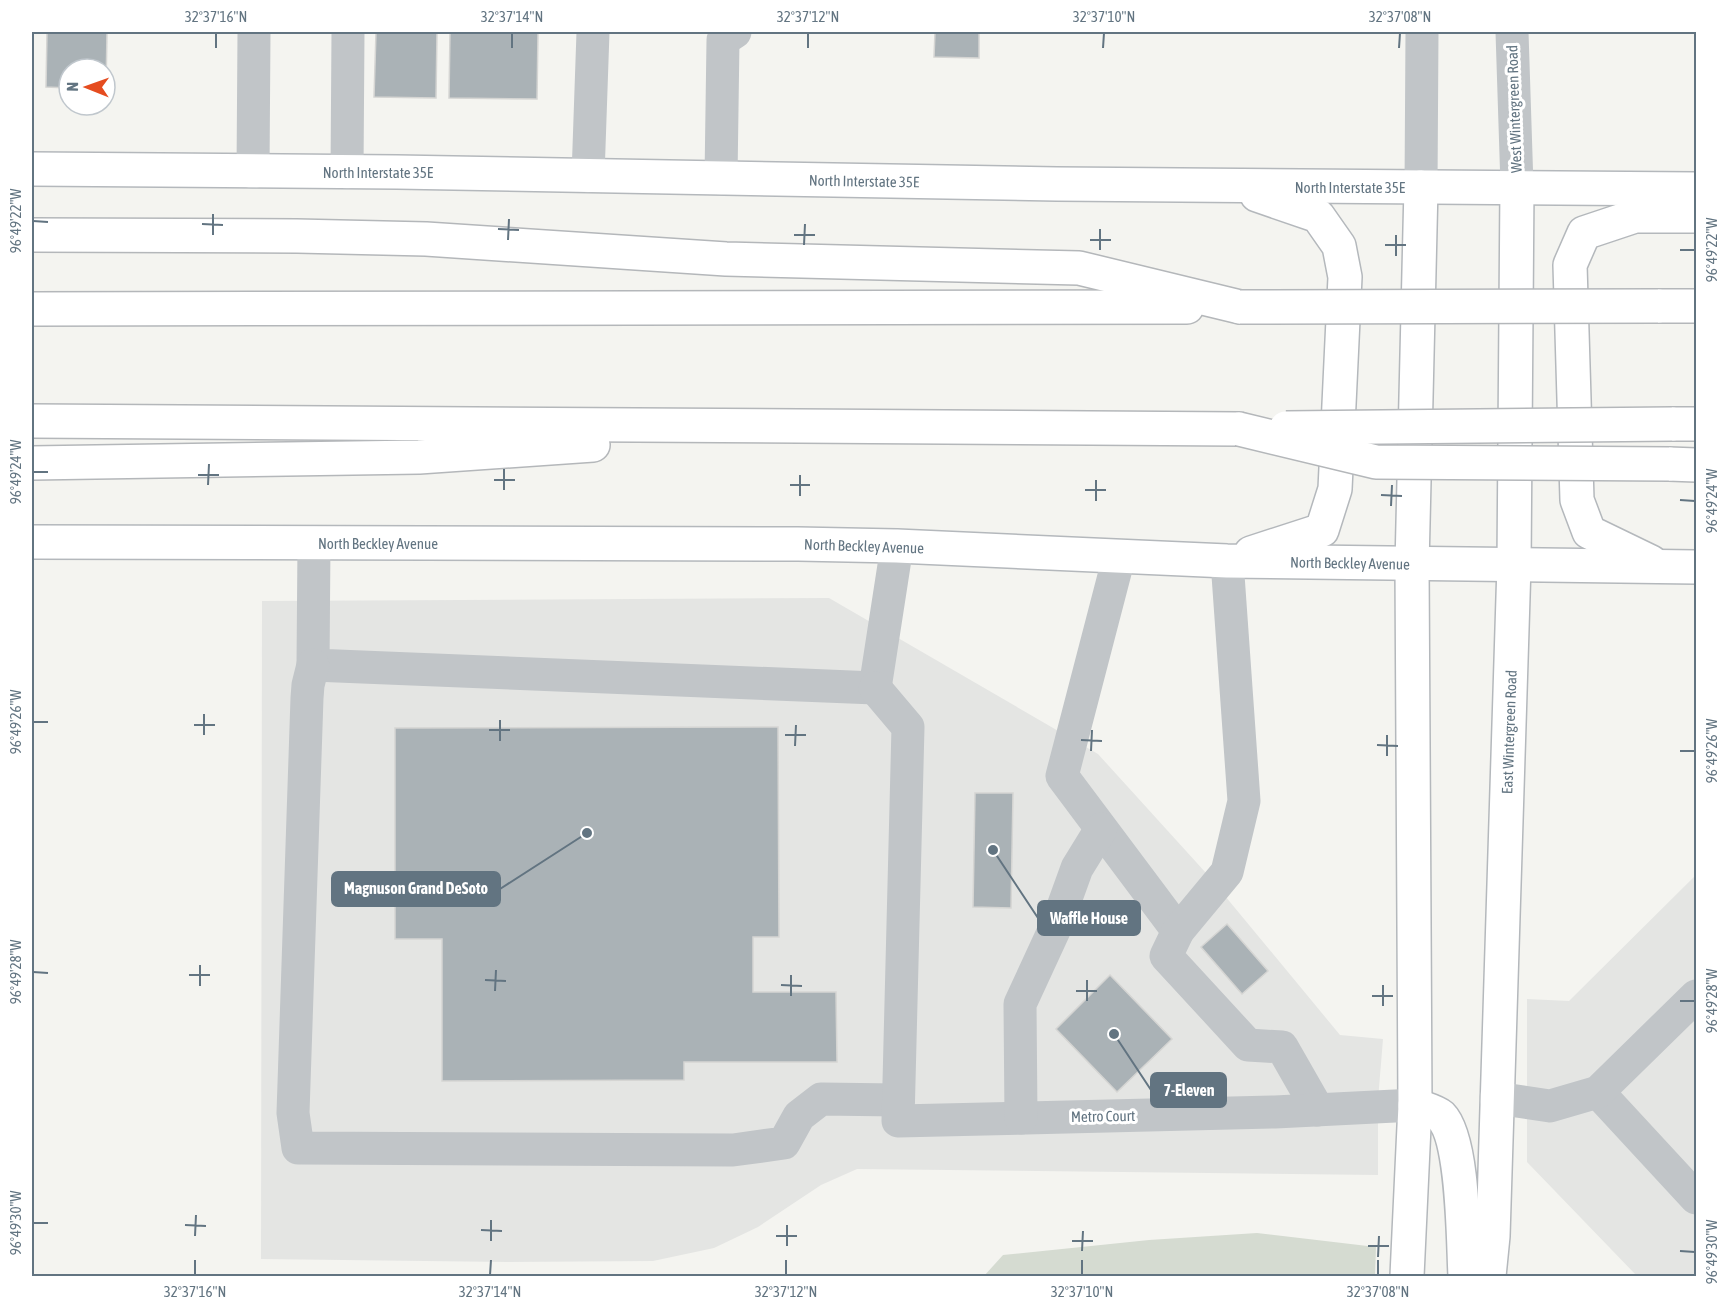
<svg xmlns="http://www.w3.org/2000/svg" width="1728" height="1308" viewBox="0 0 1728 1308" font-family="'Asap Condensed',sans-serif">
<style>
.built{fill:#e4e5e3}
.green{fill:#d5dbd1}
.building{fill:#aab2b6;stroke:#d5d5d3;stroke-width:1.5}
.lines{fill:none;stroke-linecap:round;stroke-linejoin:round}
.major-casing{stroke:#b4b8bc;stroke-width:36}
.highway-casing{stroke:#b4b7ba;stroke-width:36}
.minor{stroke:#c1c5c8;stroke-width:33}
.major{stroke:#fff;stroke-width:33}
.highway{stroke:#fff;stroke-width:33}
.highway-bridge-casing{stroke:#b4b7ba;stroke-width:36;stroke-linecap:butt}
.highway-bridge{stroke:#fff;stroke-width:33}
.ticks{fill:none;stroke:#627481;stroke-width:2}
.labels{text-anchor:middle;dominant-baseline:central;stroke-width:6;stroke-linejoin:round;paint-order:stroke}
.street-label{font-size:15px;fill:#627481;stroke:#fff}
.leader{fill:none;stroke:#627481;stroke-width:2}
.callout-dot{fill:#627481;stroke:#fff;stroke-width:2}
.callout{fill:#627481;stroke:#627481;stroke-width:2}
.callout-label{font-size:16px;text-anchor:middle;font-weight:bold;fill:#fff}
.neatline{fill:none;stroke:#627481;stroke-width:2}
.ticks-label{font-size:15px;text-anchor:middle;fill:#627481}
</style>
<rect width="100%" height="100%" fill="#f4f4f0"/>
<!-- built -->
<g class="built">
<polygon points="829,598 1098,754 1206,873 1340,1035 1383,1039 1378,1100 1378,1175 857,1169 821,1185 758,1227 714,1248 653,1261 507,1262 261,1259 262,601"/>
<polygon points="1696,875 1696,1276 1637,1276 1527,1162 1527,999 1569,1001"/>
</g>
<!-- green -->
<polygon class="green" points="1257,1233 1376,1247 1375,1276 984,1276 1003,1255 1149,1240"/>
<!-- building -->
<g class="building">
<polygon points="47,32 107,32 106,88 105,69 69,69 69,88 46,87"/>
<polygon points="376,32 437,32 436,98 374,97"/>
<polygon points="450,32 538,32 537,99 449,98"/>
<polygon points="935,32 979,32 979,58 934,57"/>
<polygon points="778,727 779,937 753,937 753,992 836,992 837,1062 684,1062 684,1080 442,1081 442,939 395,939 395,728"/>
<polygon points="975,793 1013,793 1011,908 973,907"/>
<polygon points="1227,924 1268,971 1242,994 1201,947"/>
<polygon points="1110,975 1172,1039 1117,1092 1056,1029"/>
</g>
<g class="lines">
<!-- major casing -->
<g class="major-casing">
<g id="major">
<polyline points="32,169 397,172 1057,184 1696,189"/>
<polyline points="32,542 798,544 897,546 1227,561 1696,567"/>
<polyline points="1251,553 1322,530 1335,489 1345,277 1339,246 1318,216 1257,195"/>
<polyline points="1651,562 1589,532 1577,500 1570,265 1584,233 1635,216 1696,216"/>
<path d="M 1415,1105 C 1422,1108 1435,1111 1441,1116 C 1464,1139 1463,1242 1465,1276"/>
<polyline points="1407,1276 1415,1105 1412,565 1421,187"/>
<polyline points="1489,1276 1493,1236 1514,565 1517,186"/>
</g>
</g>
<!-- highway casing -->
<g class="highway-casing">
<g id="highway">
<polyline points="32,235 297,236 426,239 726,259 1079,268 1240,307"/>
<polyline points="1658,306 1696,306"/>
<polyline points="32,309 1187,307"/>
<polyline points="32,421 1239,429"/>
<polyline points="1672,424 1696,424"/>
<polyline points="32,463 419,457 593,445"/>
<polyline points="1669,464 1696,465"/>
</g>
</g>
<!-- minor -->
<g class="minor">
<polyline points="1512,32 1517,186"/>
<polyline points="253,172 254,32"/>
<polyline points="347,172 348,32"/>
<polyline points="588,176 593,32"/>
<polyline points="721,178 723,40 735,32"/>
<polyline points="1421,187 1422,32"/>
<polyline points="314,543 313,665 875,688 897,546"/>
<polyline points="1119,557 1062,776 1178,931"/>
<polyline points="1227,561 1244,801 1227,872 1178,931 1166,956 1248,1045 1282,1047 1318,1110"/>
<polyline points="313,665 308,685 307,698 293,1113 298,1148 733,1150 784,1143 799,1116 821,1099 898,1100"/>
<polyline points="875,688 908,727 898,1121 1275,1112 1415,1105"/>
<polyline points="1598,1092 1696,1198"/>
<polyline points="1496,1098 1550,1106 1598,1092 1696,996"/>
<polyline points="1021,1118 1020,1004 1056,926 1077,868 1101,829"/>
</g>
<!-- major -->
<use href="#major" class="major"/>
<!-- highway -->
<use href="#highway" class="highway"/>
<!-- highway-bridge casing -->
<g class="highway-bridge-casing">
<g id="highway-bridge">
<polyline points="1240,307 1658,306"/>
<polyline points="1286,428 1672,424"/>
<polyline points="1239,429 1376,462 1669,464"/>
</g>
</g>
<!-- highway-bridge -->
<use href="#highway-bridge" class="highway-bridge"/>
</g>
<!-- ticks -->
<path class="ticks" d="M 216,48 L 216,33M 512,48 L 512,33M 808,48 L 808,33M 1103,48 L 1104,33M 1399,48 L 1400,33M 33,221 L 48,222M 202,224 L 223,225M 498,229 L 519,230M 213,235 L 213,214M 794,235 L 815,235M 508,240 L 509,219M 1090,240 L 1111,240M 804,245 L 805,224M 1385,245 L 1406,245M 1100,250 L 1100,229M 1680,250 L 1695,250M 1396,256 L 1396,235M 33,472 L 48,472M 198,475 L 219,475M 494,480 L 515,480M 208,485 L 209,464M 790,485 L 810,485M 504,490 L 504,469M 1085,490 L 1106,490M 1381,495 L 1402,496M 800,496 L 800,475M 1680,500 L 1695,501M 1096,501 L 1096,480M 1391,506 L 1392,485M 33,722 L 48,722M 194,725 L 215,725M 489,730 L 510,730M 204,735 L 204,714M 785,735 L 806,735M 1081,740 L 1102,741M 500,741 L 500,720M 1377,745 L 1398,746M 795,746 L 796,725M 1091,751 L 1092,730M 1680,751 L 1695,751M 1387,756 L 1387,735M 33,972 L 48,973M 189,975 L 210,975M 485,980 L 506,981M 781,985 L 802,986M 200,986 L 200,965M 495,991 L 496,970M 1076,991 L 1097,991M 791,996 L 791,975M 1372,996 L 1393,996M 1087,1001 L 1087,980M 1680,1001 L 1695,1001M 1383,1006 L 1383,985M 33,1223 L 48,1223M 185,1225 L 206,1226M 481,1230 L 502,1231M 195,1236 L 196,1215M 776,1236 L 797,1236M 491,1241 L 491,1220M 1072,1241 L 1093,1241M 787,1246 L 787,1225M 1368,1246 L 1389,1246M 1082,1251 L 1083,1231M 1680,1251 L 1695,1252M 1378,1257 L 1379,1236M 195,1275 L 195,1260M 490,1275 L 491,1260M 786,1275 L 786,1260M 1082,1275 L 1082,1260M 1378,1275 L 1378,1260"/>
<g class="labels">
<!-- street labels -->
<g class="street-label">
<text transform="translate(1514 109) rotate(-92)">West Wintergreen Road</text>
<text x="378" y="172">North Interstate 35E</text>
<text transform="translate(864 181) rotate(1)">North Interstate 35E</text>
<text x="1350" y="187">North Interstate 35E</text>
<text x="378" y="543">North Beckley Avenue</text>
<text transform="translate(864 546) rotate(2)">North Beckley Avenue</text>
<text transform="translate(1350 563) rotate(1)">North Beckley Avenue</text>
<text transform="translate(1509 732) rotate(-88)">East Wintergreen Road</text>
<text transform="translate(1103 1116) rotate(-1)">Metro Court</text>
</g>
</g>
<!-- callouts -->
<path class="leader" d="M587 833L500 889M993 850L1038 918M1114 1034L1151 1090"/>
<g class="callout-dot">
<circle cx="587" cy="833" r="6"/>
<circle cx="993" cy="850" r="6"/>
<circle cx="1114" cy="1034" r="6"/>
</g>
<g class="callout">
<rect x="332" y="872" width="168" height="34" rx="6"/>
<rect x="1038" y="901" width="102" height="34" rx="6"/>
<rect x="1151" y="1073" width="75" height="34" rx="6"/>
</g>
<g class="callout-label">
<text x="416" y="894">Magnuson Grand DeSoto</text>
<text x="1089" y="924">Waffle House</text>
<text x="1189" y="1096">7-Eleven</text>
</g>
<!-- border -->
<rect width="1728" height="1308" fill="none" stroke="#ffffff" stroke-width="66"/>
<!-- north arrow -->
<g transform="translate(87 87) rotate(271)"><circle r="28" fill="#ffffff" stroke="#c0c7cd" stroke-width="1.5"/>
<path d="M0-4.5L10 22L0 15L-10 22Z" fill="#e54c1f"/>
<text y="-9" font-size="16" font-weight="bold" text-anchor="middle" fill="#627481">N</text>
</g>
<rect x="33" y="33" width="1662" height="1242" class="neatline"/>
<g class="ticks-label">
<text x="216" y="22">32°37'16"N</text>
<text x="512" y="22">32°37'14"N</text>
<text x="808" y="22">32°37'12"N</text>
<text x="1104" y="22">32°37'10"N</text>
<text x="1400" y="22">32°37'08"N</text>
<text transform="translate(16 221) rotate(-90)" y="5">96°49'22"W</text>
<text transform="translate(1712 250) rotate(-90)" y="5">96°49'22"W</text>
<text transform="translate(16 472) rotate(-90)" y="5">96°49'24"W</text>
<text transform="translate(1712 501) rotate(-90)" y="5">96°49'24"W</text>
<text transform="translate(16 722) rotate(-90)" y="5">96°49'26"W</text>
<text transform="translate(1712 751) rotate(-90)" y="5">96°49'26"W</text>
<text transform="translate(16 972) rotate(-90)" y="5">96°49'28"W</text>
<text transform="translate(1712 1001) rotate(-90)" y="5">96°49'28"W</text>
<text transform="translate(16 1223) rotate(-90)" y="5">96°49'30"W</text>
<text transform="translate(1712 1252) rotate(-90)" y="5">96°49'30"W</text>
<text x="195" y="1297">32°37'16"N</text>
<text x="490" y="1297">32°37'14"N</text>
<text x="786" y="1297">32°37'12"N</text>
<text x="1082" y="1297">32°37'10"N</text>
<text x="1378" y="1297">32°37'08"N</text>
</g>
</svg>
